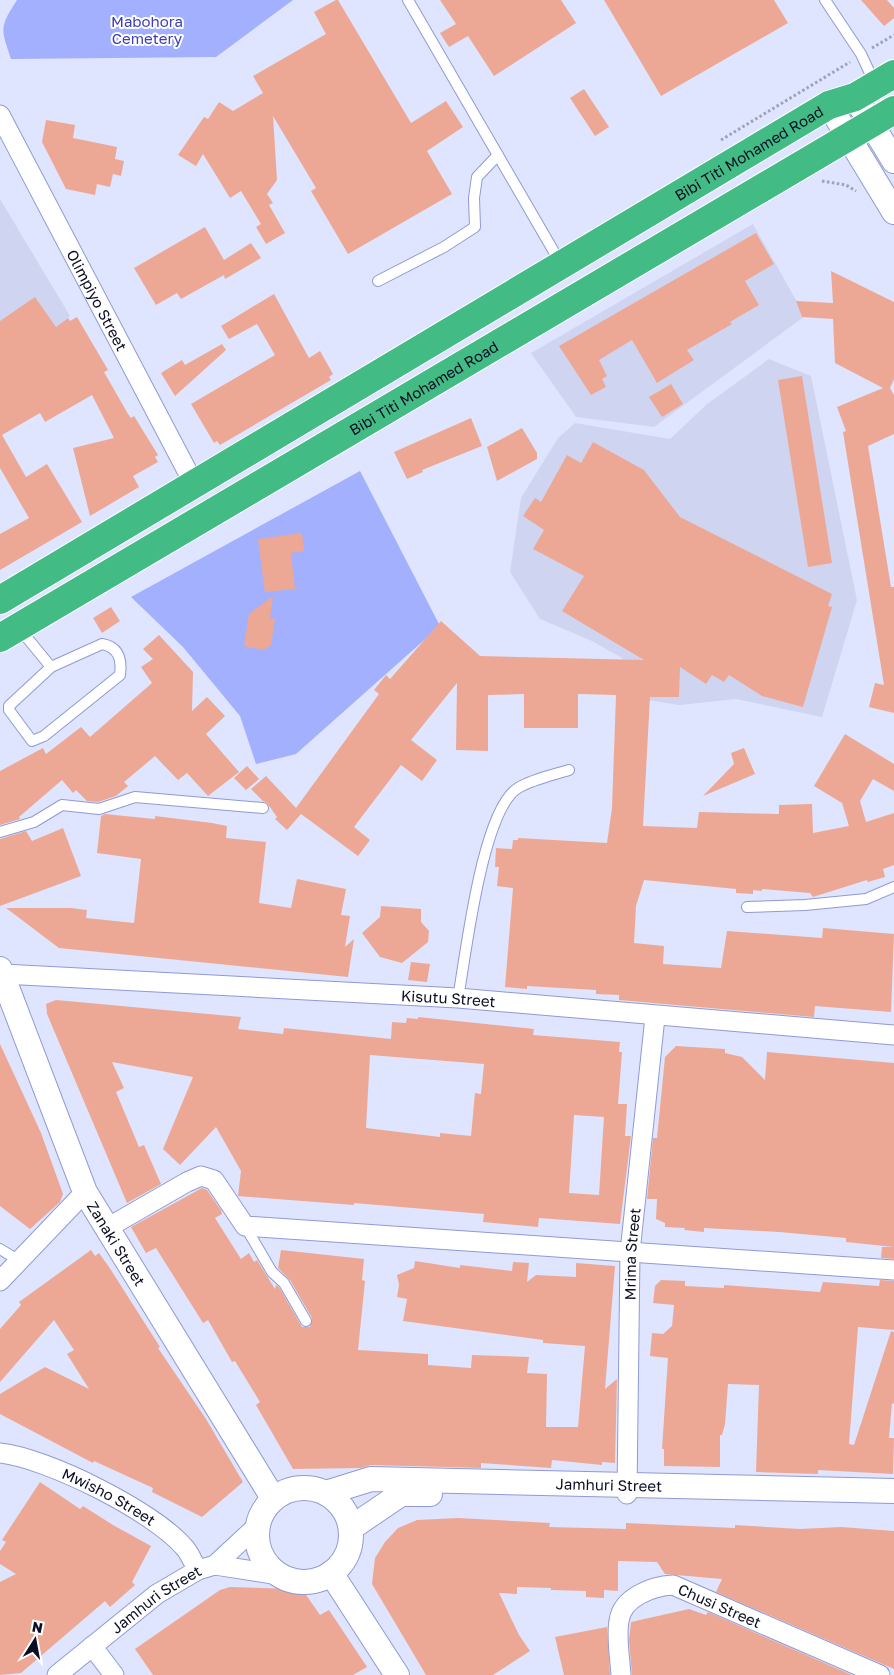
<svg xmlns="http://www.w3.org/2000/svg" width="894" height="1675" viewBox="0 0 894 1675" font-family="'Golos Text',sans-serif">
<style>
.built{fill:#cfd5f1}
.green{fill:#a2b0fd}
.building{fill:#eda895;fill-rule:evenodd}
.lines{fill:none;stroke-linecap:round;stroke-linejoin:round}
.service-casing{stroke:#8f9ad4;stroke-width:12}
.minor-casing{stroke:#8f9ad4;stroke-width:21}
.tertiary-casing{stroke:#8f9ad4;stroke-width:26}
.trunk-casing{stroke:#fff;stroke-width:30}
.path{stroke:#9da2b9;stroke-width:3;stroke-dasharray:2.5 2.5;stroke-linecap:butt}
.service{stroke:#fff;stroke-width:10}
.minor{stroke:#fff;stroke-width:19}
.tertiary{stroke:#fff;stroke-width:24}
.trunk{stroke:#43bb84;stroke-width:28}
.labels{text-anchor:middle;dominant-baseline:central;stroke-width:4;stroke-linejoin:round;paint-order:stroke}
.park-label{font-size:15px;fill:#3c3eb1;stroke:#fff}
.street-label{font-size:15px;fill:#0b0e22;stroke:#fff}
</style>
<rect width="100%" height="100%" fill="#dfe5fe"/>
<!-- built -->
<g class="built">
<polygon points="0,199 70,316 0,371"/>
<polygon points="753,224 805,316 654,427 576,417 531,353"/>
<polygon points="769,359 811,376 857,600 822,717 736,699 679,705 648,700 635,692 622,658 592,641 540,619 510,572 521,498 558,438 575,423 670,439 706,405"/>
</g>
<!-- green -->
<g class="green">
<path d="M 17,0 L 293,0 L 216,57 L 11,59 C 0,27 0,27 17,0 Z"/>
<polygon points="360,471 440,626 296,754 256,764 240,716 183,647 131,597"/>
</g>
<!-- building -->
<g class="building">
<polygon points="336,0 338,0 411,123 446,101 463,127 427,151 452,194 348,254 311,191 316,188 273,116 277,180 267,194 273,203 269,205 285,233 266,244 256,227 261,224 241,191 230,198 203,154 196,166 178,155 204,117 208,119 219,102 233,111 263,93 253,76 326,34 314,12"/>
<polygon points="440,0 561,0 576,23 494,76 468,36 449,47 440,33 456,24"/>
<polygon points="604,0 774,0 788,23 661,96"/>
<polygon points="861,0 887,0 894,8 894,18 884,26"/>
<polygon points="584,89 609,127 595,136 570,98"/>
<polygon points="46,120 75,125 73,138 117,147 115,159 124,161 121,176 113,174 110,187 97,184 95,195 66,189 42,142"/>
<polygon points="205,227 224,260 251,243 261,258 225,279 224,275 181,299 177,293 156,305 134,268"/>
<polygon points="756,233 774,264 745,281 759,305 730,322 732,324 687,350 694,360 657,383 632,340 599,360 607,376 602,379 606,387 591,395 559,346"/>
<polygon points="831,271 894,302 894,379 890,388 894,395 894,434 868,446 891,587 894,587 894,713 869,707 875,683 884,685 843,432 846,431 837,407 883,388 835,363 833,319 802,317 796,301 833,303"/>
<polygon points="274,294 309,358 320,351 333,374 329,377 331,380 220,445 217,441 214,443 191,404 275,355 257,324 229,339 221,326"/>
<polygon points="35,297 56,327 68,318 70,321 77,317 108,370 104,372 128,414 131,418 134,416 158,455 155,457 158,462 133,476 139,487 90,516 73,448 114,438 92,395 45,422 40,413 2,435 26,477 47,464 82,522 0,570 0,534 29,518 0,468 0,321"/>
<polygon points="222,344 226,350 175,396 161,373 182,360 185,365"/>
<polygon points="802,376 832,563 808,567 778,380"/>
<polygon points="671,384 683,404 662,417 649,397"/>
<polygon points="471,418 482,446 422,470 423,472 407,479 394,452"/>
<polygon points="522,428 537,453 537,459 497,481 487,447"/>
<polygon points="593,442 644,470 680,517 832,594 828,606 832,607 803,707 762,696 729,675 724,682 712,675 706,684 680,667 679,697 650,697 643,826 697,828 699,812 779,814 779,805 812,804 813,833 849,826 842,803 814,786 845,734 894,764 894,791 873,779 860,801 866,822 894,813 894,865 883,869 885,877 868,882 867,880 813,897 810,893 762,889 762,891 753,890 753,894 736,893 736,889 644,880 636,906 634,943 664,946 663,964 721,968 727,931 822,938 823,928 894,934 891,1012 815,1006 814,1017 619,1000 619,995 596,994 596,990 527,986 527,989 505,987 513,888 497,886 499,867 495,867 496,848 512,849 513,840 518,840 518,838 607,843 612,808 616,695 578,694 578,728 524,728 524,694 488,695 488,751 456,750 457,683 411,740 437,760 422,781 401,765 354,827 370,840 358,856 301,814 287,830 275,819 277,817 267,803 263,801 251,789 266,776 296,808 379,694 374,690 386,675 390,679 441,621 480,656 644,660 562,611 584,576 533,549 544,530 523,516 535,498 541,502 567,455 581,463"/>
<polygon points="302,533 304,551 291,553 295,589 265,592 258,539"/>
<polygon points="273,596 270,618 275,619 271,645 264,650 244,646 249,614"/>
<polygon points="111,607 120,621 102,633 93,618"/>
<polygon points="159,635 193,672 192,711 207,697 225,716 206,734 239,772 208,796 187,773 178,780 155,756 124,782 128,786 116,796 98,802 87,801 76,790 73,793 62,780 19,817 20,819 0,825 0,771 43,748 46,754 81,727 90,737 152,683 141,667 153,659 143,649"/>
<polygon points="744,748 755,774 703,796 734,764 731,753"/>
<polygon points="247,766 259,779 246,790 234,778"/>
<polygon points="105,814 155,819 155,816 212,823 227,826 226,838 266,842 259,903 291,908 297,879 346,889 341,915 350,916 345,947 354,939 348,977 59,948 6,908 71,908 87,910 86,918 134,923 141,859 97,853 101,816"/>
<polygon points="63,828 81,876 0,906 0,839 26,831 32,841"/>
<polygon points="381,906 421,909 421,922 429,931 428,942 402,963 380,957 362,933 380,917"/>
<polygon points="411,962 430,964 427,982 408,980"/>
<path d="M 56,1000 L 241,1017 L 238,1029 L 283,1034 L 284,1028 L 391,1039 L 392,1022 L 406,1023 L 407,1018 L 418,1019 L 418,1017 L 534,1029 L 533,1035 L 620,1042 L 619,1052 L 622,1052 L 618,1104 L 627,1104 L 625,1136 L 631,1136 L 620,1224 L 539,1218 L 538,1227 L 483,1222 L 484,1214 L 354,1203 L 354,1205 L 238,1196 L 241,1171 L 216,1127 L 180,1165 L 163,1149 L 193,1077 L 112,1062 L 124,1088 L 116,1092 L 139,1147 L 144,1145 L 161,1184 L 127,1203 L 47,1014 L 46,1004 ZM 370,1055 L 484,1064 L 481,1094 L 475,1093 L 471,1136 L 440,1133 L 440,1137 L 366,1128 ZM 574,1115 L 604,1117 L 599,1195 L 569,1193 Z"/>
<polygon points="0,1044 41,1133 63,1194 60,1202 30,1229 0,1206"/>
<polygon points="676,1046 725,1049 725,1053 742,1057 765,1080 767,1052 894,1063 894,1247 846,1242 846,1238 779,1232 704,1228 704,1232 684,1230 685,1228 665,1227 665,1223 656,1219 657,1199 647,1199 653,1138 657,1138 665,1057"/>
<polygon points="202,1188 207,1190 221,1210 222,1214 215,1218 241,1259 249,1253 254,1262 257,1260 275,1289 276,1285 279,1287 302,1327 310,1327 312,1318 290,1280 278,1268 281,1250 364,1259 362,1280 365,1281 358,1350 428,1354 428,1365 471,1368 472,1355 529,1357 527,1373 547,1374 546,1427 578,1427 585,1346 543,1343 543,1340 403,1321 407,1299 397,1297 399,1285 397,1275 414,1268 415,1261 460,1268 460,1265 512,1271 513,1262 529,1263 527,1282 536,1275 576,1277 576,1263 615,1266 605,1389 617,1379 615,1463 602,1462 602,1465 552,1460 551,1468 481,1463 481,1468 371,1465 361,1468 293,1469 256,1405 260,1402 235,1361 232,1362 208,1320 203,1323 156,1248 146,1253 131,1227"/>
<polygon points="882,1247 894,1247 894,1259 881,1258"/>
<polygon points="91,1250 95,1256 99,1253 109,1267 160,1347 158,1348 206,1419 243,1482 202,1517 152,1492 153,1488 94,1461 93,1463 0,1414 0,1394 45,1367 89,1389 67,1354 74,1350 54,1320 0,1382 0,1329 21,1305 19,1302"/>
<polygon points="661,1280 685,1281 685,1286 724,1288 724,1285 820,1292 823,1282 879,1286 880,1280 894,1281 894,1330 858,1327 849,1444 854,1445 891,1331 894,1332 894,1404 892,1403 889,1438 894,1438 893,1474 818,1470 818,1474 756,1472 759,1385 728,1384 725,1424 722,1435 720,1435 720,1467 664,1466 664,1449 662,1449 668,1358 650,1356 652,1333 663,1334 672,1326 674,1305 653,1303 655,1286"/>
<polygon points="40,1482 80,1509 83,1506 113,1525 151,1546 132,1582 135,1585 110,1607 105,1601 21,1673 0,1675 0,1582 16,1574 0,1564 0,1551 6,1542 2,1540"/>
<polygon points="458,1518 550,1523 549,1527 626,1529 626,1523 735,1528 735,1525 800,1529 841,1527 894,1531 894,1669 716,1592 722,1579 665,1574 657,1562 618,1561 618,1591 604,1590 604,1598 586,1597 586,1591 551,1590 551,1588 517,1587 517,1594 499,1593 519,1635 530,1651 493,1675 426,1675 372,1584 375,1558 385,1542 398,1528 417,1520"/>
<polygon points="230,1587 295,1589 304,1592 320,1615 329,1610 367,1667 353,1675 153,1675 135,1649 220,1590"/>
<polygon points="689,1609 706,1615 708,1612 852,1675 632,1675 629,1640 631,1622"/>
<polygon points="607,1627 610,1675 564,1675 555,1637"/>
</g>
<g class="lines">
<!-- service casing -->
<g class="service-casing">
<g id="service">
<polyline points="408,0 557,257 563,263"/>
<polyline points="825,0 861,54 875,84"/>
<polyline points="378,281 444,247 475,227 474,198 477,177 498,155"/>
<polyline points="19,628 51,667"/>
<path d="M 102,644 C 119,647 122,660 120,675 L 44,736 L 32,741 L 9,710 L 9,706 L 51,667 Z"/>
<polyline points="0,832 34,822 62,805 99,809 135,797 263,808"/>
<polyline points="747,907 805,905 866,899 894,887"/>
<path d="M 458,998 C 466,954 482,810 518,788 C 533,779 553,775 569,770"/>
<polyline points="245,1226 272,1272 284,1283 306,1321"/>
<polyline points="0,1249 18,1260"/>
</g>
</g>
<!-- minor casing -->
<g class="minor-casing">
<g id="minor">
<path id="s1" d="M 0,115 L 194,484"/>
<path id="s2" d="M 3,974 L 458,998 L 894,1035"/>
<polyline points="107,1228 187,1182 201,1176 214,1180 245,1226 894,1270"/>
<polyline points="0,1281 85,1192"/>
<path id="s3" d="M 0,1453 C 47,1458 153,1511 184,1547 C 190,1553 193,1563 198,1570"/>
<path id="s4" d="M 627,1494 L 630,1252 L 655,1017"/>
<polyline points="215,1565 279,1575"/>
<polyline points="92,1646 114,1675"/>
<path id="s5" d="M 57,1675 L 157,1594 L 198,1570 L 215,1565 L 257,1526"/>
<path id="s6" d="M 621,1675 C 620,1658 616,1637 619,1621 C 622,1597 653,1586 673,1585 L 880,1675"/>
</g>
</g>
<!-- tertiary casing -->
<g class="tertiary-casing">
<g id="tertiary">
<polyline points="855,97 894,161"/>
<polyline points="829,105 894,212"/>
<path id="s7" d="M 0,969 L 85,1192 L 273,1498"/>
<circle cx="304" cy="1535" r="47"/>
<path id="s8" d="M 326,1493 L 371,1479 L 894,1491"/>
<polyline points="351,1528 401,1494 430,1494"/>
<polyline points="331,1573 397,1675"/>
</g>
</g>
<!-- trunk casing -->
<g class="trunk-casing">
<g id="trunk">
<path id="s9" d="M 0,600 L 829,105 L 855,97 L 894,74"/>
<path id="s10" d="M 0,638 L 894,110"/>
</g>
</g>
<!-- path -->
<g class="path">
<polyline points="872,48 894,35"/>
<polyline points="721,140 850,62"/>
<polyline points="822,181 846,185 856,191"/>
</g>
<!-- service -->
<use href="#service" class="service"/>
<!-- minor -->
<use href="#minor" class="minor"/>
<!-- tertiary -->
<use href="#tertiary" class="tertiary"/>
<!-- trunk -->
<use href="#trunk" class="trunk"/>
</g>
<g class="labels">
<!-- park labels -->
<g class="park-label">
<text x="147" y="21">Mabohora<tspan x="147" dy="17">Cemetery</tspan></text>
</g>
<!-- street labels -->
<g class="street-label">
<text stroke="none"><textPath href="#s9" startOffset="872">Bibi Titi Mohamed Road</textPath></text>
<text stroke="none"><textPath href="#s1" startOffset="209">Olimpiyo Street</textPath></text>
<text stroke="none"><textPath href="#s10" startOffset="492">Bibi Titi Mohamed Road</textPath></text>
<text stroke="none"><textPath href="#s2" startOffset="446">Kisutu Street</textPath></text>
<text stroke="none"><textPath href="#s7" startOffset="299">Zanaki Street</textPath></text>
<text stroke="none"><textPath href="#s4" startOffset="240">Mrima Street</textPath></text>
<text stroke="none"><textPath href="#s8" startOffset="285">Jamhuri Street</textPath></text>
<text stroke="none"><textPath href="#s3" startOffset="118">Mwisho Street</textPath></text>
<text stroke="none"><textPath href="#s5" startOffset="125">Jamhuri Street</textPath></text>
<text stroke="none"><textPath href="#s6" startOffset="175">Chusi Street</textPath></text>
</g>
</g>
<!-- north arrow -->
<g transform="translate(35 1640) rotate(11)" stroke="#ffffff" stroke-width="4" paint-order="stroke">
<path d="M0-4L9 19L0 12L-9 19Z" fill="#0b0e22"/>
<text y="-8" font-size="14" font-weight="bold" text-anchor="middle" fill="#0b0e22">N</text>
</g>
</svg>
